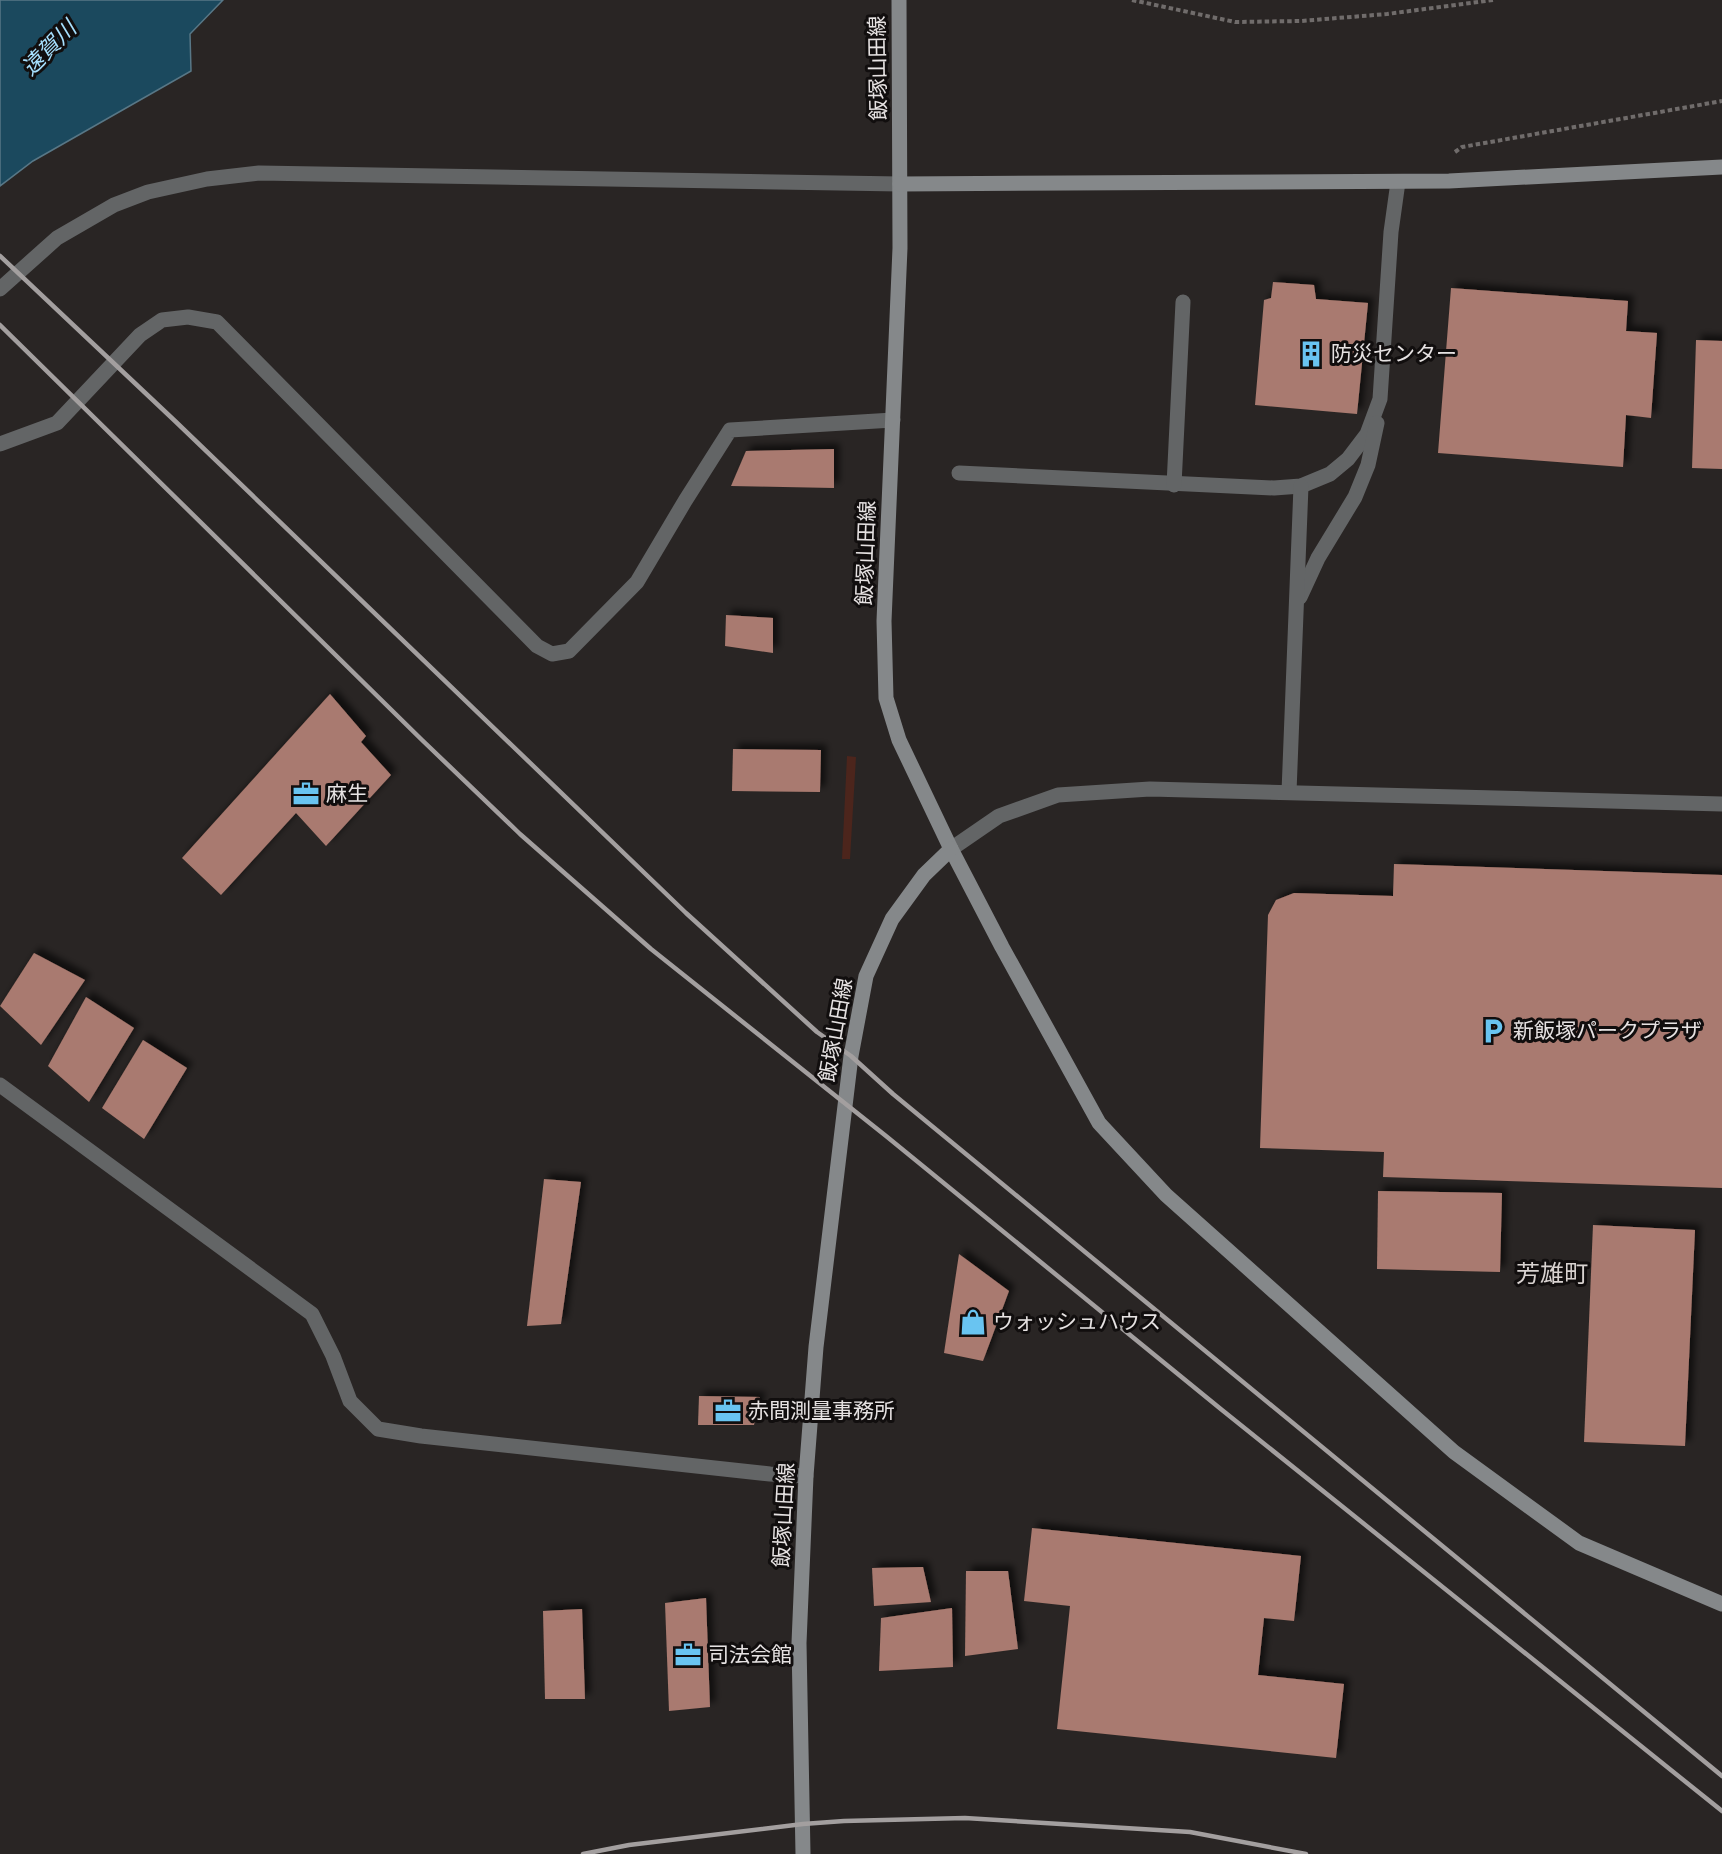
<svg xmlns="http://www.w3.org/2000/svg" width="1722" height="1854" viewBox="0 0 1722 1854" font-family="Signika,'Noto Sans JP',sans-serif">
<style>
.green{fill:#4c251c}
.water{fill:#1b495e;stroke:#587786;stroke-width:1.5}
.building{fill:#a97a6f;filter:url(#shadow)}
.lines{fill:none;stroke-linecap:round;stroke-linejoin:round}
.path{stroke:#706c6b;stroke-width:4;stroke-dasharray:4.5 3;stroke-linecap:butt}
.lane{stroke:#636566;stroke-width:15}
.street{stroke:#636566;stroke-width:15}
.secondary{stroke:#85888a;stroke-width:15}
.rail{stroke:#a39f9f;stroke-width:4.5}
.labels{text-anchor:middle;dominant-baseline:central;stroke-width:6;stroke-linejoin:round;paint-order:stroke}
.street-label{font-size:21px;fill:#e6e2e2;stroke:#110e0e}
.poi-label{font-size:21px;fill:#e6e2e2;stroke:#110e0e;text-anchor:start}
.water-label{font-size:22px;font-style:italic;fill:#a6e0fe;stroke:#110e0e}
.quarter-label{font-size:24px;fill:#d8d2d0;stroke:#110e0e}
</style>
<defs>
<filter id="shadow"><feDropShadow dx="5.5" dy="-5.5" stdDeviation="3" flood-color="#0009"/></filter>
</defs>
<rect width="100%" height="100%" fill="#292524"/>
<!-- green -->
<polygon class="green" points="847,756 856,757 850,859 842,859"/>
<!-- water -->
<polygon class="water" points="0,0 223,0 190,34 191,71 33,161 0,186"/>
<!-- building -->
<g class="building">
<polygon points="1273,282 1314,285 1316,299 1368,303 1357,414 1255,405 1264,300 1271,298"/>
<polygon points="1451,288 1628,301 1626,331 1657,333 1651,418 1626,415 1623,467 1438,453"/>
<polygon points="1696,340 1722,341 1722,469 1692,468"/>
<polygon points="834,449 834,488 731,486 746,451"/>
<polygon points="726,615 773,618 773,653 725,646"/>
<polygon points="330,694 366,736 361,742 391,775 326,846 296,813 221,895 182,858"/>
<polygon points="733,749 821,750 820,792 732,791"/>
<polygon points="1394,864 1722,875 1722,1188 1383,1177 1384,1152 1260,1148 1268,915 1276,900 1294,893 1393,896"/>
<polygon points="34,953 85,980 41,1045 0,1006"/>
<polygon points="86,997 134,1028 89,1102 48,1066"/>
<polygon points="143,1040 187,1068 144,1139 102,1108"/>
<polygon points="544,1179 581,1182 561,1324 527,1326"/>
<polygon points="1378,1191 1502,1193 1500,1272 1377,1269"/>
<polygon points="1593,1225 1695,1230 1685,1446 1584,1442"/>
<polygon points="959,1254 1009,1291 983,1361 944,1353"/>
<polygon points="699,1396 760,1397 754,1425 698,1425"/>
<polygon points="1032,1528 1301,1556 1294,1621 1264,1618 1258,1675 1344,1684 1336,1758 1057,1729 1070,1606 1024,1601"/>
<polygon points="923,1567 931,1602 874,1606 872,1568"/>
<polygon points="966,1571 1008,1571 1018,1649 965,1656"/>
<polygon points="706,1598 710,1707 669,1711 665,1603"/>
<polygon points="952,1608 953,1667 879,1671 881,1618"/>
<polygon points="582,1609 585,1699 545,1699 543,1611"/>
</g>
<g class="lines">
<!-- path -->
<g class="path">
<polyline points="1132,0 1235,22 1301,21 1387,14 1493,0"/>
<polyline points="1455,152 1462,147 1722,101"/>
</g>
<!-- lane -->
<g class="lane">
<polyline points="959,473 1274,488 1301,486 1330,474 1348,459 1367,434 1380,399 1391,232 1398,182"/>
<polyline points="1174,485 1183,302"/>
<polyline points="1300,597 1318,558 1355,497 1368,465 1377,423"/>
<polyline points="1289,792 1301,486"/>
</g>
<!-- street -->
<g class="street">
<polyline points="0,289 57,238 114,205 148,192 207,179 259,173 900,184"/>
<polyline points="0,444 57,423 140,335 162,320 188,317 217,322 537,646 552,654 569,651 637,582 685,501 730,430 893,420"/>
<polyline points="951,849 999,816 1058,795 1150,789 1722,804"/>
<polyline points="0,1085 312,1314 333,1356 350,1401 378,1429 421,1436 770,1474 806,1476"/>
</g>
<!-- secondary -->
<g class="secondary">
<polyline points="899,0 900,248 884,621 886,698 899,740 951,849 1002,947 1099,1123 1166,1195 1454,1452 1579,1543 1722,1604"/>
<polyline points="900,184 1449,181 1722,167"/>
<polyline points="803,1854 799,1643 806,1476 816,1347 851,1056 866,976 892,919 924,875 951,849"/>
</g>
<!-- rail -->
<g class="rail">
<polyline points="0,256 175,421 686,913 817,1032 851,1056 893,1094 1722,1776"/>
<polyline points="0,325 422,740 520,834 651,949 886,1136 1222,1410 1722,1811"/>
<polyline points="583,1854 629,1845 803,1824 844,1821 965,1818 1190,1832 1306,1854"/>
</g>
</g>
<!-- icons -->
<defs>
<g id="building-bare" transform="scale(2.07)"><path d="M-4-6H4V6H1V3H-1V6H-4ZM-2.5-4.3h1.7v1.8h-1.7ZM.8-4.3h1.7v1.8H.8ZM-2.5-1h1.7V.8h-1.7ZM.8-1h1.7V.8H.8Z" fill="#69c4f1" stroke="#110e0e" stroke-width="2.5" paint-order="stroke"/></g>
<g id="office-bare" transform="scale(2.07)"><path d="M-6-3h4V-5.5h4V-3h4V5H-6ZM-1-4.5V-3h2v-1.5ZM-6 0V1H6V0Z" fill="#69c4f1" stroke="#110e0e" stroke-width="2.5" paint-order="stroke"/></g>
<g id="parking-bare" transform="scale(2.07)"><path d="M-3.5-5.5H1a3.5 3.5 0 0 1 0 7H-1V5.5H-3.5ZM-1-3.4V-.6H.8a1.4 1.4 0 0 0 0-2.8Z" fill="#69c4f1" stroke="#110e0e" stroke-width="2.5" paint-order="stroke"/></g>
<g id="shop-bare" transform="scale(2.07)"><path d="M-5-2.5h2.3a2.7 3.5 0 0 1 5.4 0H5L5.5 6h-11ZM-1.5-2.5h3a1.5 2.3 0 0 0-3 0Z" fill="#69c4f1" stroke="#110e0e" stroke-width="2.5" paint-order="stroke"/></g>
</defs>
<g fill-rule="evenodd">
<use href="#building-bare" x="1311" y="354"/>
<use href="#office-bare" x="306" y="794"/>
<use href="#parking-bare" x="1493" y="1031"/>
<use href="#shop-bare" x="973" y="1322"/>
<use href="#office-bare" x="728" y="1411"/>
<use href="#office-bare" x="688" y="1655"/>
</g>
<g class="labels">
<!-- street labels -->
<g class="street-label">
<text transform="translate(878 68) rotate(-91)">飯塚山田線</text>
<text transform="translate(866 553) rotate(-88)">飯塚山田線</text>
<text transform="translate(836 1030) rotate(-80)">飯塚山田線</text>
<text transform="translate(784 1515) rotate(-87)">飯塚山田線</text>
</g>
<!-- poi labels -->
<g class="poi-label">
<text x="1331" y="354">防災センター</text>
<text x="326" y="794">麻生</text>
<text x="1513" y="1031">新飯塚パークプラザ</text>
<text x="993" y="1322">ウォッシュハウス</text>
<text x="748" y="1411">赤間測量事務所</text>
<text x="708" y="1655">司法会館</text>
</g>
<!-- water labels -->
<g class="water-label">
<text transform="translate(49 48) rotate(-45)">遠賀川</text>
</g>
<!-- quarter labels -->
<g class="quarter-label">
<text x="1552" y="1274">芳雄町</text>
</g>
</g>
</svg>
